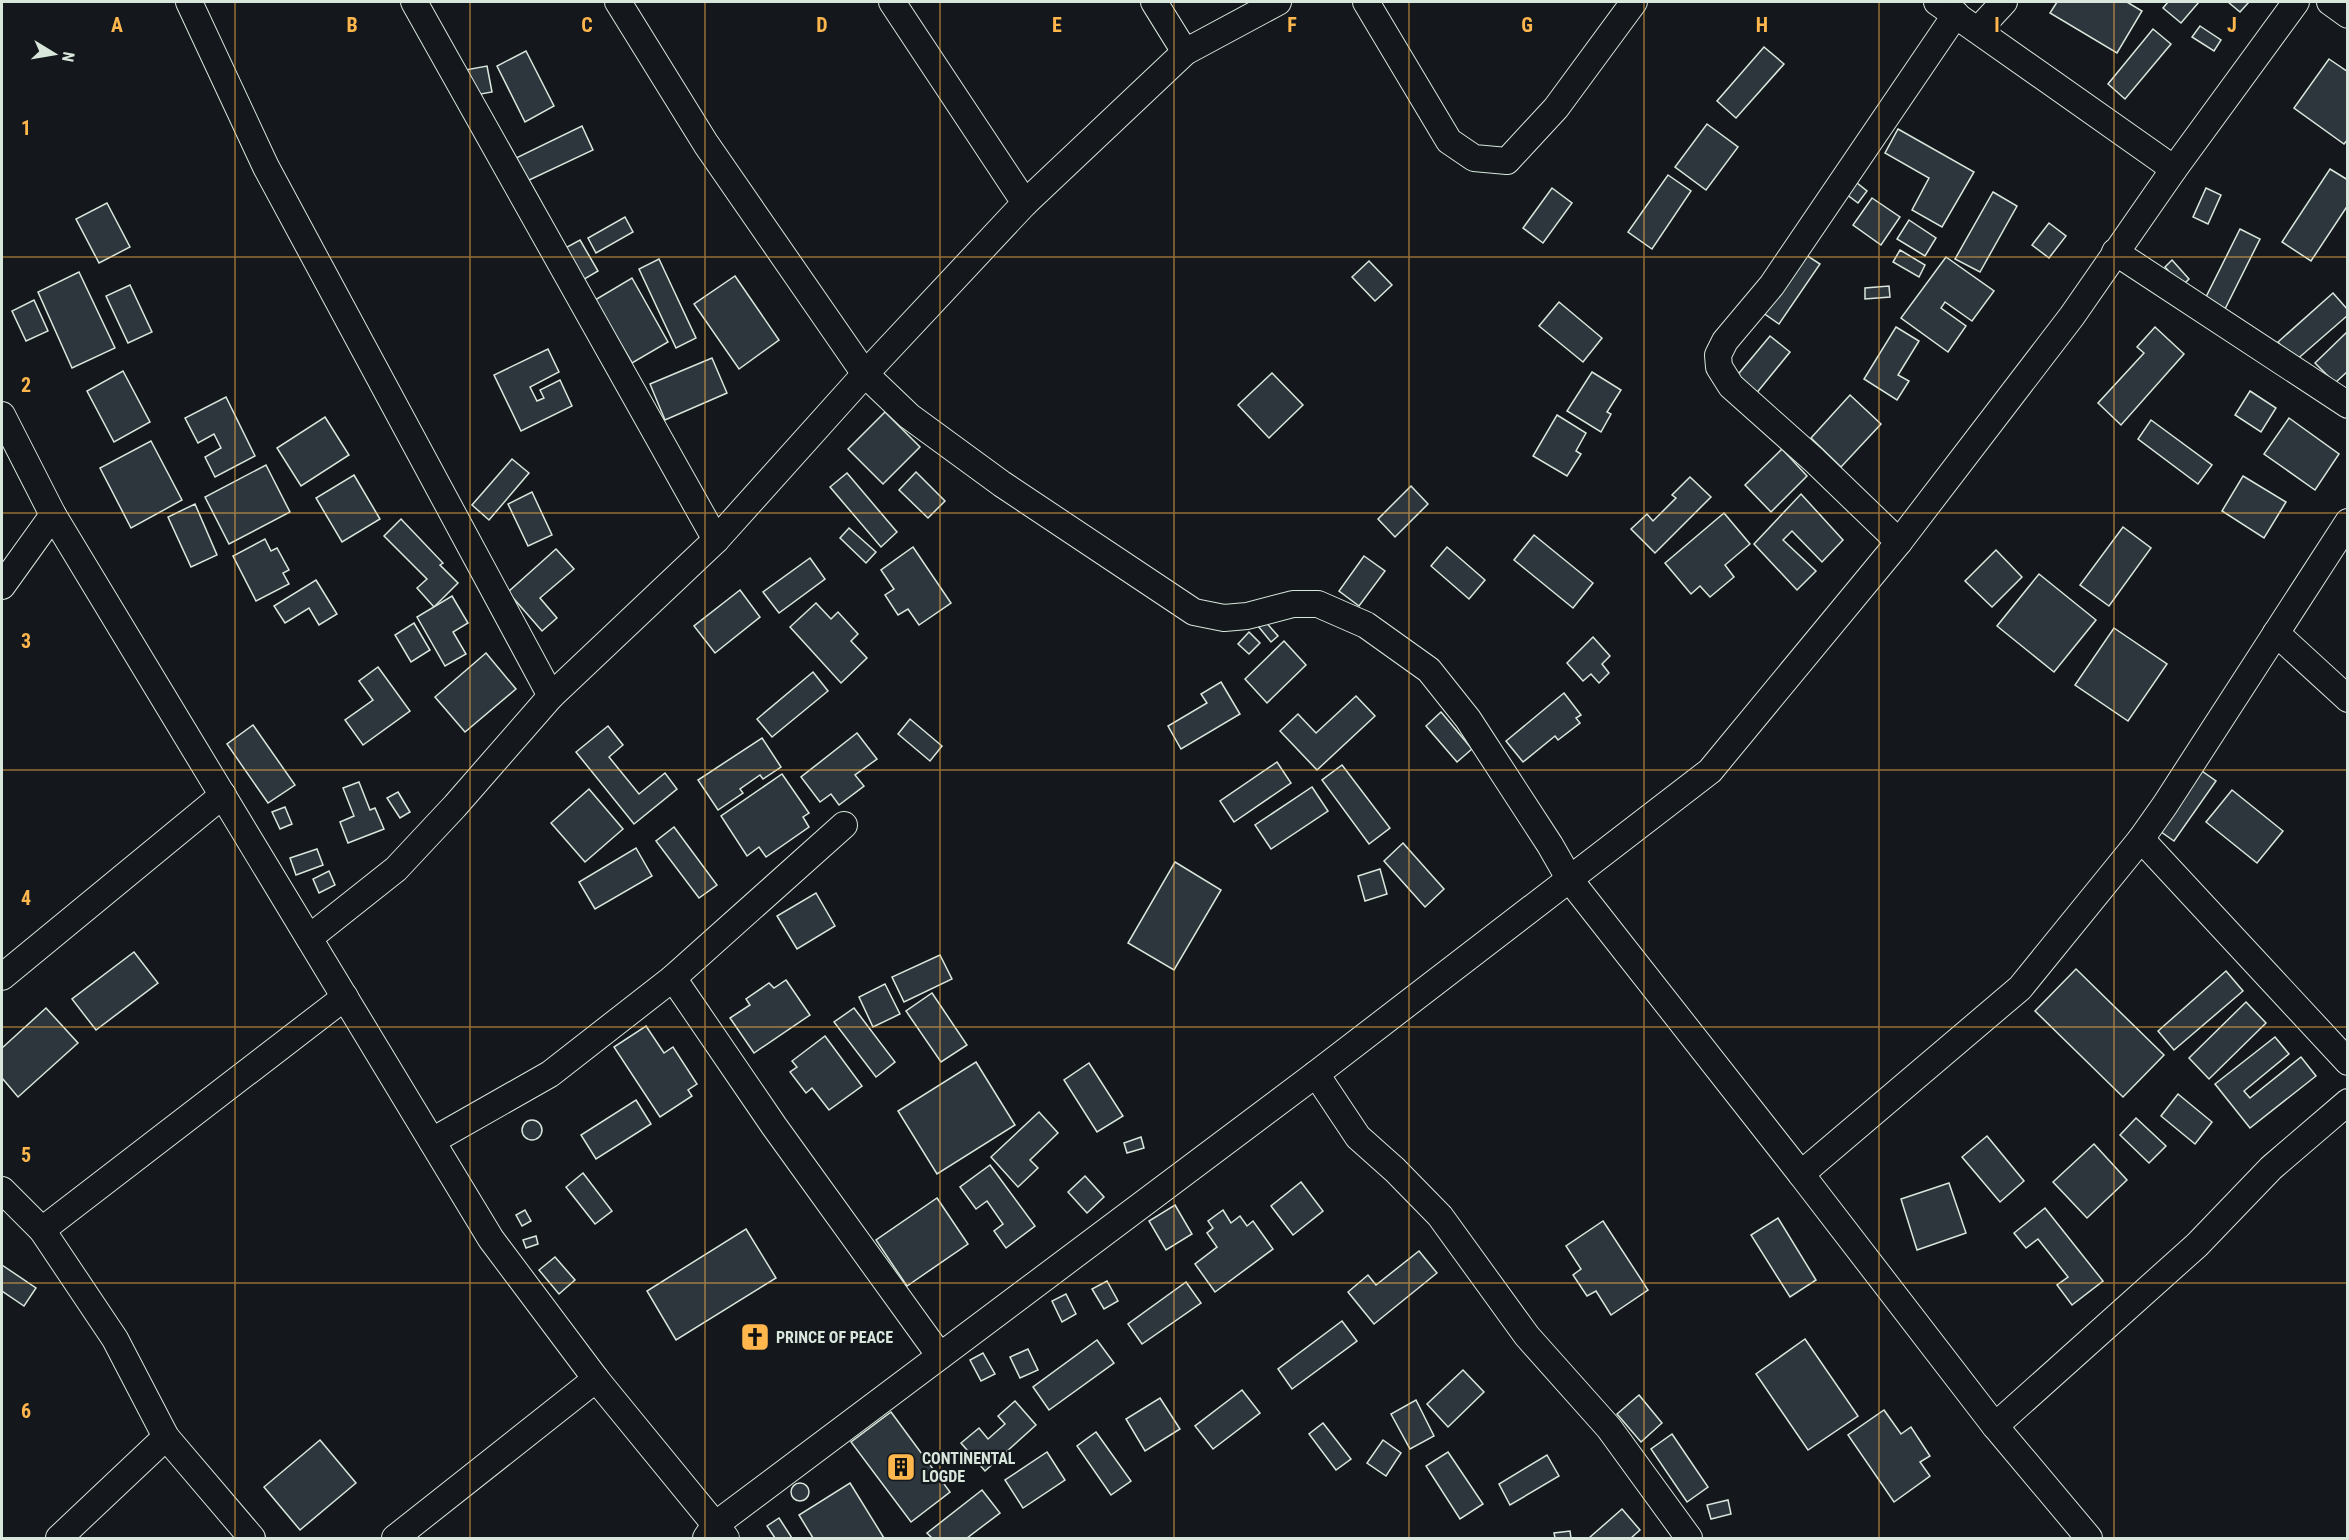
<svg xmlns="http://www.w3.org/2000/svg" width="2349" height="1540" viewBox="0 0 2349 1540" font-family="'Roboto Condensed',sans-serif">
<style>
.building{fill:#2c363c;stroke:#d8e6dc;stroke-width:1.5}
.lines{fill:none;stroke-linecap:round;stroke-linejoin:round}
.minor-casing{stroke:#d8e6dc;stroke-width:28}
.minor{stroke:#14181c;stroke-width:26}
.grid{fill:none;stroke:#ffb74d;stroke-width:1.5;stroke-opacity:0.55}
.labels{text-anchor:middle;dominant-baseline:central;stroke-width:4.5;stroke-linejoin:round;paint-order:stroke}
.poi-label{font-size:16px;font-weight:bold;fill:#d8e6dc;stroke:#14181c;text-anchor:start}
.grid-label{font-size:20px;text-anchor:middle;font-weight:bold;fill:#ffb74d;stroke:#14181c;stroke-width:4.5;stroke-linejoin:round;paint-order:stroke}
</style>
<rect width="100%" height="100%" fill="#14181c"/>
<!-- building -->
<g class="building">
<polygon points="2057,2 2127,2 2142,11 2117,53 2050,13"/>
<polygon points="2168,2 2199,2 2181,23 2163,8"/>
<polygon points="2228,2 2249,2 2240,12"/>
<polygon points="2200,26 2221,40 2214,51 2192,37"/>
<polygon points="2153,29 2171,44 2125,99 2108,84"/>
<polygon points="1764,47 1784,64 1736,118 1717,101"/>
<polygon points="526,51 554,106 525,122 497,66"/>
<polygon points="2329,59 2348,72 2348,139 2344,144 2294,108"/>
<polygon points="487,66 492,92 470,96 465,70"/>
<polygon points="1707,124 1738,147 1706,190 1675,167"/>
<polygon points="582,126 593,150 525,182 514,159"/>
<polygon points="1898,129 1974,172 1942,227 1912,210 1929,178 1885,153"/>
<polygon points="2330,169 2348,180 2348,205 2311,261 2282,242"/>
<polygon points="1668,175 1691,191 1652,249 1628,232"/>
<polygon points="1852,179 1867,191 1858,203 1842,191"/>
<polygon points="1552,188 1572,203 1543,243 1523,228"/>
<polygon points="2206,188 2221,195 2208,224 2193,217"/>
<polygon points="1993,192 2017,206 1980,272 1955,259"/>
<polygon points="1872,198 1900,217 1881,245 1853,225"/>
<polygon points="107,203 130,247 99,263 76,219"/>
<polygon points="625,217 633,232 596,253 588,238"/>
<polygon points="1909,220 1936,238 1925,256 1897,239"/>
<polygon points="2049,223 2066,236 2049,258 2032,245"/>
<polygon points="2240,229 2260,239 2224,311 2204,301"/>
<polygon points="580,240 598,271 576,284 558,252"/>
<polygon points="1900,250 1925,265 1919,277 1893,262"/>
<polygon points="1800,251 1820,264 1779,324 1759,310"/>
<polygon points="1946,257 1994,291 1972,321 1945,302 1941,308 1966,326 1948,352 1901,318"/>
<polygon points="659,259 696,338 676,348 639,269"/>
<polygon points="2172,260 2189,279 2182,286 2165,267"/>
<polygon points="1369,261 1392,285 1375,301 1352,277"/>
<polygon points="79,272 115,348 72,368 38,292"/>
<polygon points="735,276 779,340 739,369 694,304"/>
<polygon points="632,278 668,342 632,363 595,300"/>
<polygon points="130,285 152,332 128,343 106,296"/>
<polygon points="1889,286 1890,297 1865,299 1865,288"/>
<polygon points="2333,293 2348,310 2348,315 2294,362 2278,342"/>
<polygon points="34,300 48,331 26,341 12,311"/>
<polygon points="1559,302 1602,338 1583,362 1539,326"/>
<polygon points="1896,327 1919,341 1898,375 1909,381 1897,400 1864,379"/>
<polygon points="2155,327 2184,354 2121,425 2098,403 2144,353 2137,347"/>
<polygon points="2348,331 2348,371 2335,383 2315,363"/>
<polygon points="1770,336 1790,352 1755,395 1735,378"/>
<polygon points="548,349 559,372 530,387 537,401 544,398 540,390 560,380 572,406 521,431 494,375"/>
<polygon points="712,358 727,393 665,420 650,384"/>
<polygon points="123,371 150,422 114,442 87,391"/>
<polygon points="1592,372 1621,390 1607,412 1611,414 1601,432 1567,411"/>
<polygon points="1272,373 1303,405 1269,438 1238,405"/>
<polygon points="2250,391 2276,408 2261,432 2235,415"/>
<polygon points="1850,395 1881,424 1841,467 1811,438"/>
<polygon points="226,397 255,456 215,477 205,457 221,448 214,434 198,443 185,418"/>
<polygon points="885,412 920,447 883,484 848,449"/>
<polygon points="1557,415 1586,433 1576,451 1581,454 1567,476 1533,456"/>
<polygon points="325,417 349,455 301,486 277,448"/>
<polygon points="2289,418 2339,454 2315,490 2264,454"/>
<polygon points="2151,420 2212,465 2198,484 2138,439"/>
<polygon points="151,441 182,500 131,528 100,468"/>
<polygon points="1782,449 1807,476 1771,512 1745,485"/>
<polygon points="512,459 529,473 489,520 472,505"/>
<polygon points="266,465 290,512 229,544 205,497"/>
<polygon points="916,472 945,501 928,518 899,490"/>
<polygon points="847,473 897,532 881,547 830,487"/>
<polygon points="354,475 380,519 342,542 316,498"/>
<polygon points="2243,476 2286,502 2264,538 2222,511"/>
<polygon points="1690,477 1711,497 1655,553 1631,529 1647,514 1653,521 1676,498 1672,495"/>
<polygon points="1411,486 1428,504 1395,537 1378,519"/>
<polygon points="532,492 552,535 528,546 508,504"/>
<polygon points="1801,494 1843,540 1822,562 1792,531 1783,540 1816,571 1797,590 1754,544"/>
<polygon points="195,504 217,555 191,567 168,517"/>
<polygon points="1724,513 1750,544 1725,565 1734,577 1710,597 1700,586 1691,594 1665,563"/>
<polygon points="401,519 443,563 440,565 458,583 434,607 417,588 427,579 384,536"/>
<polygon points="2123,527 2151,548 2109,606 2080,585"/>
<polygon points="849,528 876,552 866,563 840,538"/>
<polygon points="1534,535 1593,583 1573,608 1514,560"/>
<polygon points="265,539 271,551 277,548 289,570 283,573 289,584 256,601 233,556"/>
<polygon points="913,547 951,603 919,625 908,609 898,615 885,595 894,589 881,570"/>
<polygon points="1447,547 1485,580 1469,599 1431,566"/>
<polygon points="556,549 574,569 540,598 557,618 542,631 508,592"/>
<polygon points="1996,550 2022,577 1992,607 1965,581"/>
<polygon points="1364,556 1385,571 1359,606 1339,591"/>
<polygon points="810,558 825,579 779,613 763,592"/>
<polygon points="2039,574 2096,620 2054,672 1997,626"/>
<polygon points="316,580 337,614 319,625 309,608 285,623 274,606"/>
<polygon points="740,590 760,617 715,653 694,626"/>
<polygon points="452,596 468,623 453,632 466,654 445,666 417,617"/>
<polygon points="816,603 831,619 838,612 858,634 851,641 867,658 841,683 790,627"/>
<polygon points="1264,620 1278,636 1271,642 1258,626"/>
<polygon points="414,623 430,650 411,662 395,635"/>
<polygon points="2114,628 2167,664 2128,721 2075,685"/>
<polygon points="1249,632 1260,643 1249,654 1238,644"/>
<polygon points="1593,637 1610,656 1602,664 1609,673 1599,683 1591,674 1583,681 1567,663"/>
<polygon points="1284,641 1306,665 1267,703 1245,679"/>
<polygon points="486,653 516,689 465,732 435,697"/>
<polygon points="378,667 410,711 363,745 345,720 373,700 359,681"/>
<polygon points="813,672 828,691 772,737 757,719"/>
<polygon points="1221,682 1240,714 1181,749 1168,726 1207,703 1201,694"/>
<polygon points="1564,693 1581,715 1576,718 1580,723 1558,740 1555,736 1523,762 1506,741"/>
<polygon points="1356,696 1375,716 1317,770 1280,731 1298,714 1316,733"/>
<polygon points="1441,712 1472,749 1457,762 1426,726"/>
<polygon points="910,719 942,746 930,761 898,734"/>
<polygon points="253,725 295,785 268,803 227,744"/>
<polygon points="608,726 623,745 609,757 639,794 665,773 677,789 634,824 576,752"/>
<polygon points="857,733 877,759 855,775 864,786 839,805 831,794 820,802 801,777"/>
<polygon points="762,738 781,767 763,779 760,775 740,789 743,793 718,810 698,780"/>
<polygon points="1277,762 1291,783 1234,822 1220,801"/>
<polygon points="1342,765 1390,828 1369,844 1322,780"/>
<polygon points="2199,769 2216,781 2174,841 2157,829"/>
<polygon points="782,774 809,813 803,817 809,827 766,857 759,847 747,856 721,816"/>
<polygon points="359,782 370,810 375,808 384,829 348,843 340,822 354,816 343,788"/>
<polygon points="1312,787 1328,811 1271,849 1255,825"/>
<polygon points="589,789 623,829 585,862 551,823"/>
<polygon points="2232,790 2283,831 2257,863 2206,822"/>
<polygon points="398,792 410,812 400,818 387,798"/>
<polygon points="285,807 292,824 280,829 272,812"/>
<polygon points="674,827 717,885 699,898 656,841"/>
<polygon points="1403,843 1444,889 1425,907 1384,861"/>
<polygon points="636,848 652,876 595,909 579,882"/>
<polygon points="317,849 323,865 296,875 290,858"/>
<polygon points="1175,862 1221,890 1174,970 1128,943"/>
<polygon points="1380,869 1387,894 1365,901 1358,876"/>
<polygon points="329,871 335,885 319,893 313,879"/>
<polygon points="816,893 835,926 797,949 777,916"/>
<polygon points="134,952 158,983 96,1030 72,999"/>
<polygon points="940,955 952,979 904,1002 892,977"/>
<polygon points="2076,969 2164,1055 2123,1097 2035,1011"/>
<polygon points="2226,971 2243,991 2174,1050 2158,1031"/>
<polygon points="786,980 810,1015 754,1053 730,1018 750,1005 746,999 769,983 774,988"/>
<polygon points="885,984 900,1014 873,1027 859,997"/>
<polygon points="932,993 967,1045 941,1062 906,1011"/>
<polygon points="2246,1002 2266,1023 2209,1079 2189,1058"/>
<polygon points="46,1008 78,1043 18,1097 2,1078 2,1048"/>
<polygon points="854,1008 895,1062 876,1077 834,1022"/>
<polygon points="646,1026 664,1053 673,1047 697,1084 688,1090 692,1096 660,1117 614,1047"/>
<polygon points="825,1036 862,1086 829,1110 812,1088 806,1093 790,1072 797,1067 792,1061"/>
<polygon points="2275,1037 2289,1054 2244,1091 2250,1098 2301,1057 2316,1076 2250,1128 2215,1084"/>
<polygon points="976,1062 1015,1125 937,1174 898,1111"/>
<polygon points="1089,1063 1123,1116 1097,1132 1064,1080"/>
<polygon points="2178,1094 2212,1122 2195,1144 2161,1116"/>
<polygon points="636,1100 651,1124 596,1159 581,1135"/>
<polygon points="1039,1112 1058,1133 1030,1160 1038,1168 1018,1187 991,1157"/>
<polygon points="2136,1118 2166,1146 2149,1163 2120,1135"/>
<circle cx="532" cy="1130" r="10"/>
<polygon points="1987,1136 2024,1181 2000,1202 1962,1157"/>
<polygon points="1141,1137 1144,1148 1127,1153 1124,1143"/>
<polygon points="2094,1144 2127,1180 2087,1218 2053,1182"/>
<polygon points="990,1165 1035,1226 1006,1248 994,1231 1003,1224 987,1201 976,1209 960,1187"/>
<polygon points="583,1173 612,1211 595,1224 566,1187"/>
<polygon points="1085,1176 1104,1197 1087,1213 1068,1192"/>
<polygon points="1301,1182 1323,1211 1293,1235 1271,1206"/>
<polygon points="1949,1183 1966,1233 1917,1250 1901,1199"/>
<polygon points="937,1198 968,1244 907,1286 876,1240"/>
<polygon points="1175,1205 1192,1234 1166,1250 1149,1221"/>
<polygon points="2045,1208 2103,1281 2072,1305 2057,1285 2068,1277 2038,1239 2026,1248 2014,1233"/>
<polygon points="525,1210 531,1221 522,1226 516,1215"/>
<polygon points="1223,1210 1231,1223 1240,1216 1247,1226 1253,1221 1273,1249 1215,1292 1195,1264 1217,1247 1207,1233 1213,1228 1208,1221"/>
<polygon points="1778,1218 1816,1280 1790,1297 1751,1235"/>
<polygon points="1603,1221 1648,1290 1611,1315 1596,1291 1587,1296 1573,1275 1581,1269 1566,1246"/>
<polygon points="746,1229 776,1278 676,1340 647,1291"/>
<polygon points="536,1236 538,1244 526,1248 523,1240"/>
<polygon points="1419,1251 1437,1273 1374,1324 1348,1292 1368,1275 1376,1285"/>
<polygon points="555,1257 575,1280 559,1294 539,1270"/>
<polygon points="2,1265 36,1288 24,1306 2,1291"/>
<polygon points="1107,1281 1118,1301 1104,1309 1092,1289"/>
<polygon points="1186,1282 1201,1303 1142,1344 1128,1324"/>
<polygon points="1066,1294 1076,1314 1062,1322 1052,1301"/>
<polygon points="1342,1321 1357,1341 1292,1389 1278,1369"/>
<polygon points="1805,1339 1858,1416 1808,1450 1756,1374"/>
<polygon points="1097,1340 1114,1363 1049,1410 1033,1387"/>
<polygon points="1028,1349 1038,1370 1020,1378 1010,1357"/>
<polygon points="983,1353 995,1374 981,1381 970,1360"/>
<polygon points="1463,1370 1484,1392 1448,1427 1427,1404"/>
<polygon points="1242,1390 1260,1413 1213,1449 1195,1426"/>
<polygon points="1639,1395 1662,1423 1641,1442 1617,1414"/>
<polygon points="1160,1398 1180,1429 1145,1451 1126,1419"/>
<polygon points="1416,1400 1434,1436 1410,1449 1391,1414"/>
<polygon points="1015,1401 1036,1425 985,1471 961,1443 979,1428 988,1439 1005,1424 998,1416"/>
<polygon points="1884,1410 1901,1434 1911,1427 1930,1456 1920,1462 1930,1476 1894,1502 1848,1435"/>
<polygon points="891,1412 950,1492 911,1522 851,1442"/>
<polygon points="1323,1423 1351,1459 1336,1470 1309,1434"/>
<polygon points="1096,1432 1131,1481 1111,1495 1077,1446"/>
<polygon points="1672,1434 1708,1487 1687,1502 1651,1449"/>
<polygon points="320,1440 356,1483 300,1530 264,1487"/>
<polygon points="1383,1440 1401,1453 1386,1476 1367,1463"/>
<polygon points="1047,1452 1065,1480 1023,1508 1005,1480"/>
<polygon points="1448,1452 1483,1504 1460,1519 1426,1466"/>
<polygon points="1547,1455 1559,1476 1510,1505 1499,1484"/>
<polygon points="850,1483 884,1538 813,1538 799,1515"/>
<circle cx="800" cy="1492" r="9"/>
<polygon points="982,1490 1000,1513 967,1538 932,1538 927,1533"/>
<polygon points="1728,1500 1731,1514 1711,1519 1707,1505"/>
<polygon points="1622,1509 1640,1530 1631,1538 1589,1538"/>
<polygon points="779,1518 792,1538 775,1538 767,1526"/>
<polygon points="1570,1531 1571,1538 1555,1538 1554,1533"/>
</g>
<g class="lines">
<!-- minor casing -->
<g class="minor-casing">
<g id="minor">
<polyline points="189,2 266,167 551,696"/>
<polyline points="414,2 716,540"/>
<polyline points="618,2 706,144 865,374 909,416 1002,484 1194,612 1224,618 1247,616 1293,604 1318,604 1366,625 1429,670 1468,719 1550,845 1570,880 1801,1174 2020,988 2141,839 2165,805 2348,522"/>
<polyline points="1154,2 1185,52"/>
<polyline points="1366,2 1449,141 1474,158 1507,161 1556,108 1634,2"/>
<polyline points="1937,2 2174,169"/>
<polyline points="2330,2 2348,15"/>
<polyline points="1978,30 2004,2"/>
<polyline points="1025,203 1185,52 1278,2"/>
<polyline points="2115,252 2348,405"/>
<polyline points="2,415 53,515 491,1239 596,1379 726,1538"/>
<polyline points="1899,542 1814,460 1731,386 1719,367 1718,355 1725,341 1772,285 1956,14"/>
<polyline points="2,586 53,515"/>
<polyline points="2276,633 2348,699"/>
<polyline points="2141,839 2348,1062"/>
<polyline points="309,938 396,869 455,806 551,696 716,540 865,374 1025,203 892,2"/>
<polyline points="2,977 223,795"/>
<polyline points="673,978 774,1126 940,1356"/>
<polyline points="1316,1074 1358,1137 1395,1170 1440,1216 1527,1336 1609,1428 1689,1538"/>
<polyline points="432,1141 550,1074 673,978 844,825"/>
<polyline points="1801,1174 1995,1426 2089,1538"/>
<polyline points="2,1190 42,1230 115,1339 166,1437 252,1538"/>
<polyline points="42,1230 345,997"/>
<polyline points="1995,1426 2197,1245 2271,1168 2348,1102"/>
<polyline points="59,1538 166,1437"/>
<polyline points="395,1538 596,1379"/>
<polyline points="706,1538 715,1525 1316,1074 1710,771 1899,542 2072,316 2174,169 2296,2"/>
</g>
</g>
<!-- minor -->
<use href="#minor" class="minor"/>
</g>
<!-- grid -->
<path class="grid" d="M 235,2 L 235,1538M 470,2 L 470,1538M 705,2 L 705,1538M 940,2 L 940,1538M 1174,2 L 1174,1538M 1409,2 L 1409,1538M 1644,2 L 1644,1538M 1879,2 L 1879,1538M 2114,2 L 2114,1538M 2,257 L 2348,257M 2,513 L 2348,513M 2,770 L 2348,770M 2,1027 L 2348,1027M 2,1283 L 2348,1283"/>
<!-- icons -->
<defs>
<g id="church-square" transform="scale(1.5)"><rect x="-9" y="-9" width="18" height="18" rx="4" fill="#ffb74d" stroke="#14181c"/><path d="M-1.2-6h2.4v3.5h3.3v2.4h-3.3V6h-2.4V-.1h-3.3v-2.4h3.3Z" fill="#111"/></g>
<g id="building-square" transform="scale(1.5)"><rect x="-9" y="-9" width="18" height="18" rx="4" fill="#ffb74d" stroke="#14181c"/><path d="M-4-6H4V6H1V3H-1V6H-4ZM-2.5-4.3h1.7v1.8h-1.7ZM.8-4.3h1.7v1.8H.8ZM-2.5-1h1.7V.8h-1.7ZM.8-1h1.7V.8H.8Z" fill="#111"/></g>
</defs>
<g fill-rule="evenodd">
<use href="#church-square" x="755" y="1337"/>
<use href="#building-square" x="901" y="1467"/>
</g>
<g class="labels">
<!-- poi labels -->
<g class="poi-label">
<text x="776" y="1337">PRINCE OF PEACE</text>
<text x="922" y="1458">CONTINENTAL<tspan x="922" dy="18">LOGDE</tspan></text>
</g>
</g>
<g class="grid-label">
<text x="117" y="32">A</text>
<text x="352" y="32">B</text>
<text x="587" y="32">C</text>
<text x="822" y="32">D</text>
<text x="1057" y="32">E</text>
<text x="1292" y="32">F</text>
<text x="1527" y="32">G</text>
<text x="1762" y="32">H</text>
<text x="1997" y="32">I</text>
<text x="2232" y="32">J</text>
<text x="26" y="135">1</text>
<text x="26" y="392">2</text>
<text x="26" y="648">3</text>
<text x="26" y="905">4</text>
<text x="26" y="1162">5</text>
<text x="26" y="1418">6</text>
</g>
<!-- border -->
<rect width="2349" height="1540" fill="none" stroke="#d8e6dc" stroke-width="6"/>
<!-- north arrow -->
<g transform="translate(54 54) rotate(101)" stroke="#14181c" stroke-width="4.5" paint-order="stroke">
<path d="M0-4.5L10 22L0 15L-10 22Z" fill="#d8e6dc"/>
<text y="-9" font-size="16" font-weight="bold" text-anchor="middle" fill="#d8e6dc">N</text>
</g>
</svg>
